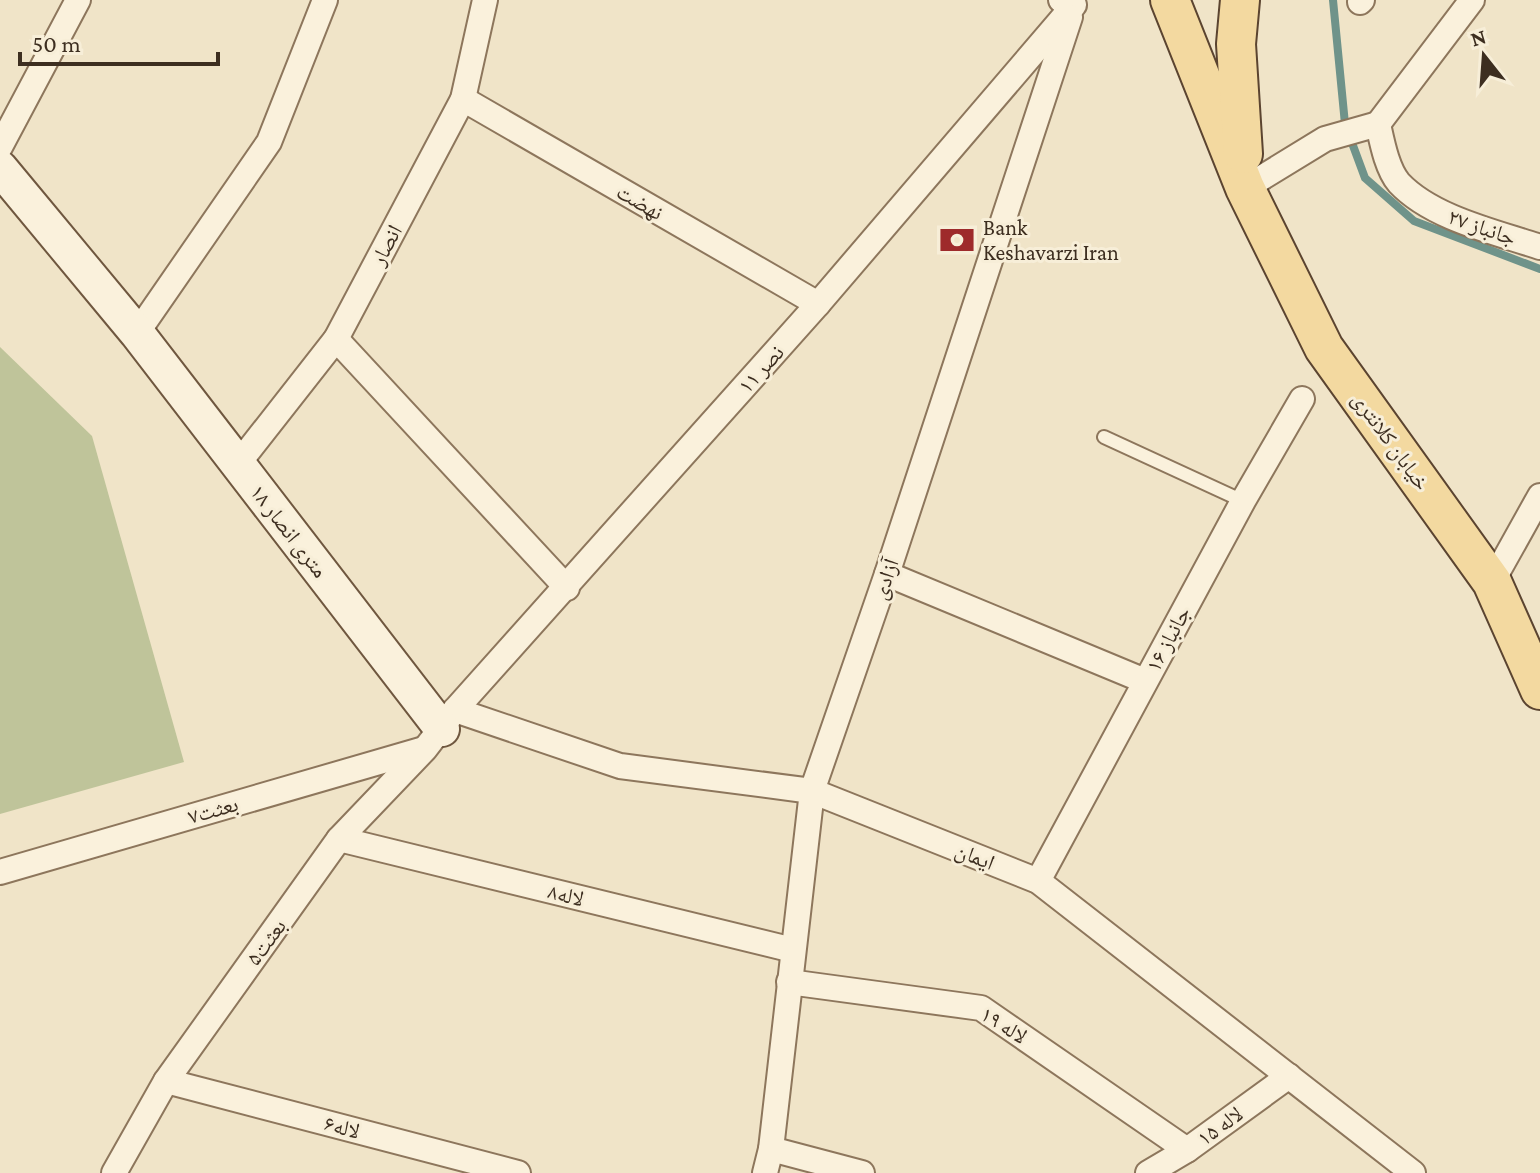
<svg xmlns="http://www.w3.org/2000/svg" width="1540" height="1173" viewBox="0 0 1540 1173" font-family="'Crimson Pro','Noto Naskh Arabic',serif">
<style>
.cemetery{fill:#bfc49a}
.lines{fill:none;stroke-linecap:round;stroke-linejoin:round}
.stream{stroke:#6f938a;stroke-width:8}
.lane-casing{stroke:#8d765c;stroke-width:16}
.street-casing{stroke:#8d765c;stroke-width:28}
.secondary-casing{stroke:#6f573f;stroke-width:38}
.primary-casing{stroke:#5b4430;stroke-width:42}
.lane{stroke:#faf1dc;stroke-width:12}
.street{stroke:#faf1dc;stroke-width:24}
.secondary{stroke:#faf1dc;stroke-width:34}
.primary{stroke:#f3d9a0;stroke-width:38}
.labels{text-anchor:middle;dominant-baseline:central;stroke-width:6;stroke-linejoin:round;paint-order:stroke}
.street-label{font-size:22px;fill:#3d2e20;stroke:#f7eed8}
.poi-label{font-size:22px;fill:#3d2e20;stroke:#f7eed8;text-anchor:start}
</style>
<rect width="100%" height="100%" fill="#f0e4c8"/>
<!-- cemetery -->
<polygon class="cemetery" points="0,347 92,436 184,762 0,814"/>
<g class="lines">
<!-- stream -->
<polyline class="stream" points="1333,0 1345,124 1365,178 1414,221 1540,269"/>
<!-- lane casing -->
<g class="lane-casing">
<polyline id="lane" points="1104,437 1243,501"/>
</g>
<!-- street casing -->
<g class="street-casing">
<g id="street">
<path d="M 1472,0 L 1378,124 C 1382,142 1387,169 1399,183 C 1432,218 1495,232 1540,247"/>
<polyline points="1360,2 1362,0"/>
<polyline points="463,99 818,304"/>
<polyline points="0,147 78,0"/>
<polyline points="1245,188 1325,139 1378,124"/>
<polyline points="137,333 269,142 325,0"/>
<polyline points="336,339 567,588"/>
<polyline points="238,464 336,339 463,99 485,0"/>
<polyline points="887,574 1145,681"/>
<polyline points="1492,582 1540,496"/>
<polyline points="455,710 620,766 812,791 1038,881 1413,1173"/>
<polyline points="339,839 793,950"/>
<polyline points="0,872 424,749"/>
<polyline points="1038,881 1243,501 1302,399"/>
<polyline points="789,982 981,1008 1187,1150"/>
<polyline points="166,1081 518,1173"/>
<polyline points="771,1149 862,1173"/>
<polyline points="114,1173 166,1081 339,839 425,749 455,710 818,304 1074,5 1061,0"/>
<polyline points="765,1173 771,1149 812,791 887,574 1070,17"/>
<polyline points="1148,1173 1187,1150 1289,1076"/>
</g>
</g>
<!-- secondary casing -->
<g class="secondary-casing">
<polyline id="secondary" points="0,168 137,333 442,729"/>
</g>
<!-- primary casing -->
<g class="primary-casing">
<g id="primary">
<polyline points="1170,0 1245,188 1324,348 1492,582 1540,690"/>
<polyline points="1240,0 1236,44 1243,154"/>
</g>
</g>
<!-- lane -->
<use href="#lane" class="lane"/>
<!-- street -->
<use href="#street" class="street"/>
<!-- secondary -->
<use href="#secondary" class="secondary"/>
<!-- primary -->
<use href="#primary" class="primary"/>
</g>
<!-- icons -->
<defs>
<g id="bank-bare" transform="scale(2.76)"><path d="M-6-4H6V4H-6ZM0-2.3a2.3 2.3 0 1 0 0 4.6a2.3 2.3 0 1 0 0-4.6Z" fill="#9e2a2b" stroke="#f7eed8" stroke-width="2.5" paint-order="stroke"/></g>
</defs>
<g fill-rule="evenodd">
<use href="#bank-bare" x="957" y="240"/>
</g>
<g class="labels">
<!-- street labels -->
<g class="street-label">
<text transform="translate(640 202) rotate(30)">نهضت</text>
<text transform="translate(1482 227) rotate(19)">جانباز ۲۷</text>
<text transform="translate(386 245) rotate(-62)">انصار</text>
<text transform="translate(761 369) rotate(-48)">نصر ۱۱</text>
<text transform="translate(1391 441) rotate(54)">خیابان کلانتری</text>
<text transform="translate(289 531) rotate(52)">۱۸ متری انصار</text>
<text transform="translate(885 579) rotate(-71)">آزادی</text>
<text transform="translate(1168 639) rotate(-62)">جانباز ۱۶</text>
<text transform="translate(213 810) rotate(-16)">بعثت۷</text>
<text transform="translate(975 856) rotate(22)">ایمان</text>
<text transform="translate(566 895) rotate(14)">لاله۸</text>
<text transform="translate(266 942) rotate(-54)">بعثت۵</text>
<text transform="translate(1004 1025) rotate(32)">لاله ۱۹</text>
<text transform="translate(1220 1126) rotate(-36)">لاله ۱۵</text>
<text transform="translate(342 1127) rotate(15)">لاله۶</text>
</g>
<!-- poi labels -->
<g class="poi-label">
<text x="983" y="227">Bank<tspan x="983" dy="25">Keshavarzi Iran</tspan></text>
</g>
</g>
<!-- north arrow -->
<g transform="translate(1484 56) rotate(343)" stroke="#f7eed8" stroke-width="6" paint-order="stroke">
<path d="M0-6L14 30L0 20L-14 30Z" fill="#3d2e20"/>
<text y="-12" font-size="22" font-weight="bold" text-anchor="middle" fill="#3d2e20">N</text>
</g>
<!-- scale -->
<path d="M20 52v12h198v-12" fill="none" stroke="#3d2e20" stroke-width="4"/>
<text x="32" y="52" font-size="24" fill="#3d2e20" stroke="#f7eed8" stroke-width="6" paint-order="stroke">50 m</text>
</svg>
